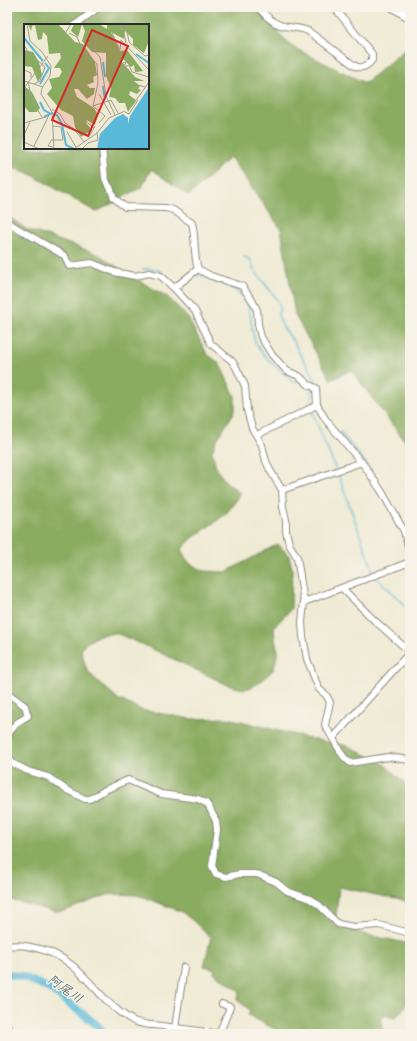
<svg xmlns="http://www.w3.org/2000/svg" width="417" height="1041" viewBox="0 0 417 1041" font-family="'Playpen Sans','Klee One',sans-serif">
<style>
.forest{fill:#8aac60;stroke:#5a6c46;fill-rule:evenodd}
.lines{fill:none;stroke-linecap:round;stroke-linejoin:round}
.stream{stroke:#5ab9d8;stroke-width:1.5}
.river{stroke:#5ab9d8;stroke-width:8}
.minor-casing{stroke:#8d8a7f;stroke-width:8}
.major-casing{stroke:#8d8a7f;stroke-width:10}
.minor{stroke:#fff;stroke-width:6}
.major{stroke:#f9bc8a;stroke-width:8}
.labels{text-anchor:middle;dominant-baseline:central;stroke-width:3;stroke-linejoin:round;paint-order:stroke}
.water-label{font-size:13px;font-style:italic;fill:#39565f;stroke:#f7f3e8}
.inset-river{fill:none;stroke:#5ab9d8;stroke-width:2}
.inset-road{fill:none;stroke:#a19e90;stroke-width:1}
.view{fill:#d62828;fill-opacity:0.15;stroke:#d62828;stroke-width:2}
.inset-edge{fill:none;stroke:#2b2b2b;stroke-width:2}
</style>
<rect width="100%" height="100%" fill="#f7f3e8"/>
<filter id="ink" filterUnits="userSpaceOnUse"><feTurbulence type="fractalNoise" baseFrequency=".025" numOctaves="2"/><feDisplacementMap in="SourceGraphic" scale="8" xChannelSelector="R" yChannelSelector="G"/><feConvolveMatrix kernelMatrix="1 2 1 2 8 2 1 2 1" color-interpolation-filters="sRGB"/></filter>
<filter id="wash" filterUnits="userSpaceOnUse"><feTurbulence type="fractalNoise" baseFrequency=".012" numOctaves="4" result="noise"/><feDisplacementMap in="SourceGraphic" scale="16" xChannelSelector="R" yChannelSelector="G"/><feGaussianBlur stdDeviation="0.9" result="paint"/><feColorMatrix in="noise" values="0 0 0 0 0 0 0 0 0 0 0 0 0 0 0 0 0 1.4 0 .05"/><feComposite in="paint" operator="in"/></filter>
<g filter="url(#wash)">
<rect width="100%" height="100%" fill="#efead3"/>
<!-- forest -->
<g class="forest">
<path d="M 7,7 L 255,7 L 292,47 L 365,83 L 410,45 L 410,448 L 351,370 L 331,380 L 295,315 L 281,229 L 230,157 L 189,196 L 151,169 L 142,187 L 96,212 L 27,172 L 7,167 ZM 25,25 L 148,25 L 148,148 L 25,148 Z"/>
<polygon points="7,213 12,219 26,229 84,249 99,255 136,279 168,297 188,318 207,354 219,363 235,396 235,410 233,414 216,441 212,452 217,470 225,481 241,494 226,514 194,537 181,550 189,563 204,571 226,572 278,544 289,556 292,569 291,609 274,627 275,640 278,651 274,669 261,681 251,688 244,689 230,686 146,646 116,633 99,635 85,644 81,650 86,668 91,675 118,699 141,710 191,719 228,718 312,739 348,746 384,764 408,786 410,788 410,902 339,887 335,926 367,935 406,943 410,948 410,995 406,1005 395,1018 384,1015 380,1019 384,1034 284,1034 248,1015 250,1010 237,1000 240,991 214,973 215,969 204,966 211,937 192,920 182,912 144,897 136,895 110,894 64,911 55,912 7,899"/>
</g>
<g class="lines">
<!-- stream -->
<g class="stream">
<polyline points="244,257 250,259 254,270 277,299 280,307 278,315 283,327 295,344 298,351 313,375 320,391 322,408"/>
<polyline points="142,269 158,270 162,273"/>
<path d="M 197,273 C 210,283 229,283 241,294 C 254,307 249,328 256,344 C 264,359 281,370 292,382 L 301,381"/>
<polyline points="308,387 312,395 309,402 311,407"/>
<polyline points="312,411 336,470"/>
<polyline points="340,432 368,466"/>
<polyline points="338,474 374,573"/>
<polyline points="396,511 405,527"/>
<polyline points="407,531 410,537"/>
<polyline points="376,577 410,610"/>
</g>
<!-- river -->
<polyline class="river" points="7,974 23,977 50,989 97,1025 105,1034"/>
</g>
</g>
<g filter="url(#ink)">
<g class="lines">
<!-- minor casing -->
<g class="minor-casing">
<g id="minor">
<path d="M 258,7 C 264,14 271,22 280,25 C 290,28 299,27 308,31 L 355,66 C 362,69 367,67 372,60 L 372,54 L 334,7"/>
<polyline points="391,7 410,19"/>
<polyline points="402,7 410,14"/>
<polyline points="75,25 99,7"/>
<path d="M 102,148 L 105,178 L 108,185 L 110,187 L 114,198 L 125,207 L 166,208 L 173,210 L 192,223 C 196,238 193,254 198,269 L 211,276 L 242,286 L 252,300 L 257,310 L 258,324 L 261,337 L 272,355 L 287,371 L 299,376 L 309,385 L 316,388 L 317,405 L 326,420 L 366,468 L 382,492 L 404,531 L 410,554"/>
<polyline points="7,222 65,256 69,266 92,263 114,272 135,276 149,273 161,276 174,288 195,311 211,344 232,361 236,367 245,386 247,410 252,428 262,445 266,461 270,470 282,490 283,507 286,520 286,531 289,544 297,557 304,602 302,622 303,636 307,659 319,689 326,695 330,702 325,725 343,756 350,763 388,757 410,760"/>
<polyline points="174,288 198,269"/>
<polyline points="257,435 317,405"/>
<polyline points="282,490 362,462"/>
<polyline points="342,588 374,620 410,652"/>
<polyline points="304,602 410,562"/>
<polyline points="7,688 10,695 25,706 28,716 18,722 7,735"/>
<polyline points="333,738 410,652"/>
<polyline points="7,754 12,763 28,771 48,777 65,789 85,799 90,799 105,790 128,780 161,794 198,799 206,803 209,807 216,821 217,830 212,866 216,874 226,877 239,874 257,874 276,882 287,891 310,899 319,905 338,924 354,927 379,925 410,933"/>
<path d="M 7,946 C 19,944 28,946 40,949 C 83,960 95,999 130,1019 C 139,1025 152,1025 162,1026 C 181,1029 201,1031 220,1034"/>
<polyline points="175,1028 184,967"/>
<polyline points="219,1034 230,1007 222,1004"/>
</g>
</g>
<!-- major casing -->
<g class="major-casing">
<polyline id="major" points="7,1027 10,1034"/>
</g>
<!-- minor -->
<use href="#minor" class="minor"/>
<!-- major -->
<use href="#major" class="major"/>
</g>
</g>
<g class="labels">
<!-- water labels -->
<g class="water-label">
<text transform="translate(66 988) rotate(35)">阿尾川</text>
</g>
</g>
<!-- overview -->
<g transform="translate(24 24)">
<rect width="125" height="125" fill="#efead3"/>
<path d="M 4,0 L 34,0 L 51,18 L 59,20 L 71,38 L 73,51 L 69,53 L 70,58 L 63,61 L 66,64 L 71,64 L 70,70 L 63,75 L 54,65 L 50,65 L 53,73 L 70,84 L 74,91 L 71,101 L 63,96 L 62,99 L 68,106 L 57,113 L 51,103 L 49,92 L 37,86 L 23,70 L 28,64 L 25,55 L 35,53 L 38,48 L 36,44 L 30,44 L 37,34 L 36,29 L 25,30 L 23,12 L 19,8 L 18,15 L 14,16 L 11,1 L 8,2 L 7,7 ZM 50,0 L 58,0 L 54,13 L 47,7 ZM 58,0 L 75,0 L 83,5 L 83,0 L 125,0 L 125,17 L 120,29 L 109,21 L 109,15 L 101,7 L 100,15 L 87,8 L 96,27 L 103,26 L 119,47 L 111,48 L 110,41 L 107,43 L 99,35 L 97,37 L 111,53 L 120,57 L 110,57 L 116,62 L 114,65 L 117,66 L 113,70 L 106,67 L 105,71 L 112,76 L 104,88 L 101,79 L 95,79 L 91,74 L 85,73 L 87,64 L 82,52 L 82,29 L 68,28 L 58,17 L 61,7 ZM 0,26 L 9,28 L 15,38 L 18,51 L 14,58 L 8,43 L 0,42 ZM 0,62 L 8,68 L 16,84 L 13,88 L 5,88 L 0,82 Z" fill="#8aac60"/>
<path d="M 125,63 L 125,125 L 73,125 L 76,110 L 91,94 L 99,90 L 104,94 L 104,100 L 106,92 Z" fill="#5ab9d8"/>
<path class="inset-river" d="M 0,14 L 19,37M 112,30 L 125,39M 79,38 L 81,53M 16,60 L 25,44 L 21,39M 79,62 L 81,76M 16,78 L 20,86 L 27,90M 20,93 L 28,89 L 33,91 L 38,100 L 42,121 L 50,125"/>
<path class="inset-road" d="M 3,0 L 6,17 L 18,28 L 27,42 L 26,52 L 18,64 L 17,70 L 28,88 L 30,125M 14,0 L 35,18 L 36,27 L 46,45 L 43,69 L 40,72 L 55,82 L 53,90 L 70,104M 92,0 L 100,9 L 102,19M 105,0 L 102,2 L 105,18 L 121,32 L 125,31M 45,9 L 53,13 L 57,22 L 73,40 L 74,59 L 69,82M 84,9 L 71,13 L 71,28 L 76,33 L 82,72 L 91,91M 88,9 L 96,26 L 97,16 L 125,46M 40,11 L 47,0M 0,21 L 4,28 L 21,43 L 16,57 L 10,60M 99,39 L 102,38 L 100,43 L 105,41 L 108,48 L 125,53M 100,43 L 102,52 L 111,60 L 121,63M 0,46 L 7,49 L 7,54M 0,57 L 19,63M 4,58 L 9,79 L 18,93M 0,64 L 24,32M 75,70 L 87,91M 69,82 L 87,76 L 94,89M 69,82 L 81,92 L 75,99M 108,82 L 125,58M 28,85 L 36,90 L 41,99 L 50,105 L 60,118M 101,88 L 105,90 L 114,76M 0,99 L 22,93M 43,108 L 52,123M 0,111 L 6,98M 65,113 L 71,102M 28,115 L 24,122 L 29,123M 28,116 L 39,116 L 37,103 L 29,102M 0,118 L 15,125M 10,122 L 25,91M 50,125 L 73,109 L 85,94 L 101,87M 58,125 L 64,119 L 74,116 L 73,109"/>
<path class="view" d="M 68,6 L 104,22 L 64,112 L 28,96 Z"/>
<rect width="125" height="125" class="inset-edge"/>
</g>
<!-- margin -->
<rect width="417" height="1041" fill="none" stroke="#f7f3e8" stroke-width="24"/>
</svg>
